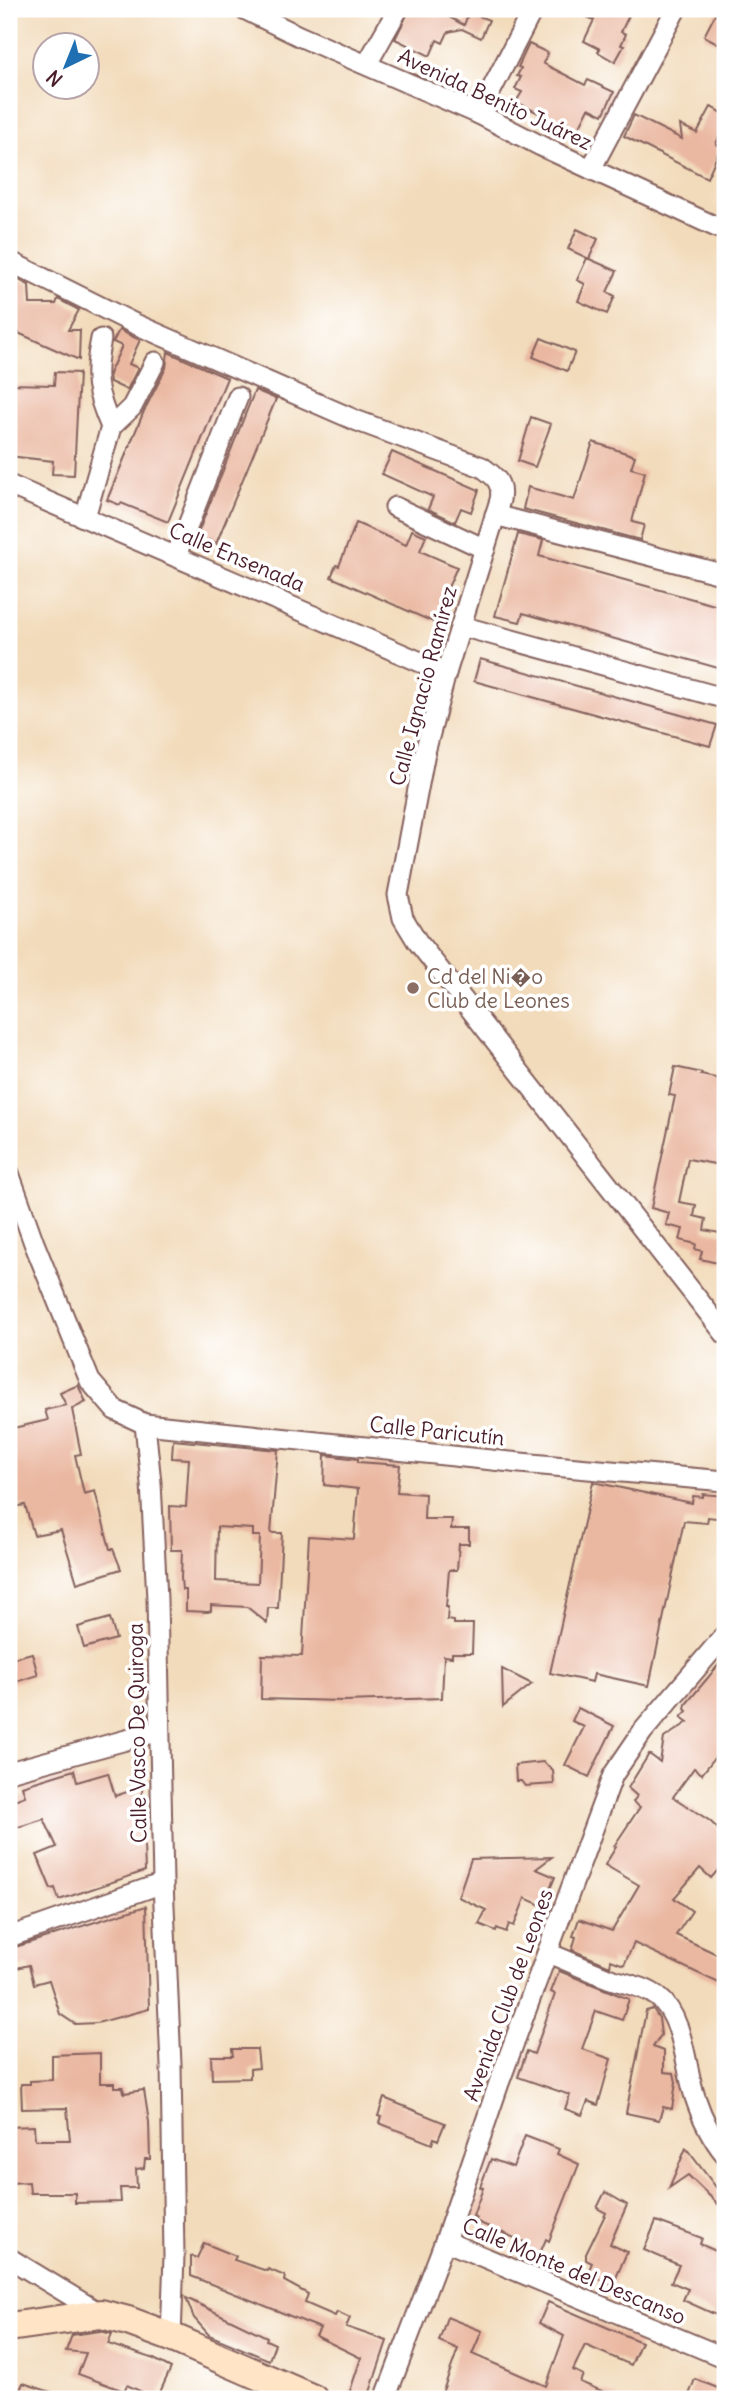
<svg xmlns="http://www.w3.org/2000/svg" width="734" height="2408" viewBox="0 0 734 2408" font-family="Delius,sans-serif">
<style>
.building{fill:#eab7a0;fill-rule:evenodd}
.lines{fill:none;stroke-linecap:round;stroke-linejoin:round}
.street-casing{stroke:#85615d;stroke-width:23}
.secondary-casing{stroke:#85615d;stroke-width:32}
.street{stroke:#fff;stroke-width:19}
.secondary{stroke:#ffe4c6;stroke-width:28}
.education-dot{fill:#8d6e63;stroke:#fff;stroke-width:2.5}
.labels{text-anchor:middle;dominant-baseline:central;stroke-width:7;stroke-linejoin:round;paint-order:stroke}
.street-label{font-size:21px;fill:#4a1f2b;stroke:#fff}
.education-label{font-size:21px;fill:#785e54;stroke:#fff;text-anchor:start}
</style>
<rect width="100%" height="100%" fill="#fff"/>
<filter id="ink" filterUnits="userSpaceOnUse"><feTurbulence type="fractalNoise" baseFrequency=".0143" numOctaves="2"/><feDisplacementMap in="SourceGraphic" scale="14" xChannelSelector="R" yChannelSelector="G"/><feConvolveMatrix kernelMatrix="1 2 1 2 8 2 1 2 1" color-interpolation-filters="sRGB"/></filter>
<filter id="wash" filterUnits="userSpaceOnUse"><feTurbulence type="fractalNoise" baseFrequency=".00686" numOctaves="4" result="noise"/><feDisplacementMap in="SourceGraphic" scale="28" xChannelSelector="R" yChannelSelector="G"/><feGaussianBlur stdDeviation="1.57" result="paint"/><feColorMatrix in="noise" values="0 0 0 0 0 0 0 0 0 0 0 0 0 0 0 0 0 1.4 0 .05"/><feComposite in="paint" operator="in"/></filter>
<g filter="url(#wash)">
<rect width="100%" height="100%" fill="#f2dbbb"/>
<g id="blocks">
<!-- building -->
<g class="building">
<polygon points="410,9 434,9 464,25 469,12 489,20 481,38 462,29 448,32 443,43 437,40 430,56 395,39"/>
<polygon points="569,9 632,9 621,32 626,34 621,45 624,46 615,62 598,52 600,49 584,41 594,20"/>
<polygon points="718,9 725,9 725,47 704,36"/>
<polygon points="529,44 548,53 543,63 552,68 585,85 588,80 614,92 603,115 589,108 577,132 516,102 522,92 515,89 521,77 517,76 521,68 518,67"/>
<polygon points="711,107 725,114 725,124 716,144 721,147 707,178 624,136 634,115 682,139 680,125 697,133"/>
<polygon points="577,229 598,239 589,259 568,249"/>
<polygon points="587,258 617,271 607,292 615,296 607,314 578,301 585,284 577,280"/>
<polygon points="9,275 29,285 30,304 56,304 58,299 79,310 68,330 80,330 79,360 16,332 16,322 9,322"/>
<polygon points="119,330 140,340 129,364 138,368 127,390 110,382 109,374 122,346 113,342"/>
<polygon points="541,338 575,352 567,371 533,357"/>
<polygon points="168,352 227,378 168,522 121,503 120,505 107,500 144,411 166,368"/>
<polygon points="55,372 79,373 74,475 52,474 53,461 9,456 9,384 54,385"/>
<polygon points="255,390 276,399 216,544 209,540 207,543 196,538"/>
<polygon points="531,417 551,424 535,467 518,461"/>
<polygon points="593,442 635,456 631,468 645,472 632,522 644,525 640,540 523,509 528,487 574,500"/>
<polygon points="392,452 479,490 471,512 461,508 455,522 428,509 433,497 382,474"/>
<polygon points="356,523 406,545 412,530 426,536 420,551 457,567 433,622 331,577 336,565 339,566"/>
<polygon points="518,534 543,540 539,556 725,608 725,670 523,613 520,622 495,616"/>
<polygon points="480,659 717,725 710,746 474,681"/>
<polygon points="675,1067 702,1073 701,1075 725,1080 725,1166 688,1159 679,1202 696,1205 694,1216 706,1219 704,1230 725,1234 722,1264 700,1259 702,1251 695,1249 696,1244 680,1240 683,1229 666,1225 669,1213 651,1208 675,1096 669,1095"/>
<polygon points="78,1385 86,1402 72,1409 81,1454 75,1455 84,1494 95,1491 110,1549 113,1549 121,1569 77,1583 61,1530 34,1535 25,1505 9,1508 9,1429 48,1420 45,1410 66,1405 60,1393"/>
<path d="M 173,1440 L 278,1450 L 271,1533 L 282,1533 L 278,1608 L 268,1608 L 267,1623 L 247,1607 L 211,1605 L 211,1611 L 208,1612 L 186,1611 L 186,1590 L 182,1590 L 181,1578 L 182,1550 L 171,1550 L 170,1506 L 186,1507 L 189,1459 L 172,1458 ZM 217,1527 L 253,1529 L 253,1536 L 260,1536 L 258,1583 L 216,1581 Z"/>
<polygon points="325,1455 358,1459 358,1462 400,1465 397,1492 425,1494 424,1519 452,1519 451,1529 469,1529 469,1544 459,1544 457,1570 449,1570 446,1607 448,1607 447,1620 454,1621 454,1624 473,1624 472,1653 452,1653 452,1657 444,1656 442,1698 344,1701 261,1699 262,1655 302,1656 309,1536 354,1539 358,1489 324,1485"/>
<polygon points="593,1482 692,1503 693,1496 703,1497 703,1494 725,1496 725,1519 708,1517 707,1523 684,1521 649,1686 594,1674 592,1682 550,1673"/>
<polygon points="110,1618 116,1639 84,1648 78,1627"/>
<polygon points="32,1653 38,1675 9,1684 9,1659"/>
<polygon points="725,1657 725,1744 702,1774 694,1768 673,1797 710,1821 725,1836 725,1862 711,1878 700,1868 674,1898 692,1911 676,1935 725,1958 725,1986 634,1943 624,1965 611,1960 610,1966 572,1950 576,1937 573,1936 579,1919 612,1931 639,1885 605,1865 616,1847 614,1846 640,1807 633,1802 637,1796 628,1788 649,1754 660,1762 664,1738 688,1722 681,1717 687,1711 685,1709 686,1704"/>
<polygon points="502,1669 532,1684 503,1707"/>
<polygon points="578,1708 614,1726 589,1777 565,1765 584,1727 572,1721"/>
<polygon points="543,1762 553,1770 554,1784 525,1786 521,1781 516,1781 515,1765"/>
<polygon points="74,1770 77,1782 108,1773 115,1796 142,1787 145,1871 59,1900 55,1888 51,1889 37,1855 57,1847 44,1819 9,1830 9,1802 25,1796 22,1786"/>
<polygon points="552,1857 536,1869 555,1877 543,1906 525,1898 514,1926 509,1924 506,1932 497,1928 496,1931 479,1924 486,1910 458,1897 471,1859"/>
<polygon points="146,1906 149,2009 97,2023 75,2024 60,2014 49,1980 34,1984 29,1965 9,1970 9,1949"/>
<polygon points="559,1971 629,1999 622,2020 596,2011 582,2049 611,2059 598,2105 588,2101 582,2115 565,2109 570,2095 518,2077 527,2051 534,2054 555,1994 551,1992"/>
<polygon points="653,2009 659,2018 661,2035 653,2047 664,2051 664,2072 674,2073 676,2082 672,2109 663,2107 659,2120 626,2113 646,2011"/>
<polygon points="232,2049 257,2049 259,2068 250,2069 250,2078 212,2079 211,2056 233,2056"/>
<polygon points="100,2053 100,2083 114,2083 114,2087 123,2087 124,2093 144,2090 149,2122 150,2159 145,2159 144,2168 136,2169 137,2188 120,2188 121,2202 75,2203 75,2193 30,2193 29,2182 9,2183 9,2127 34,2126 35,2140 70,2140 67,2108 22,2109 21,2084 30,2084 30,2081 52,2080 52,2055"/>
<polygon points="384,2098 445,2123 438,2140 434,2138 432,2144 379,2123 381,2117 378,2116"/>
<polygon points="525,2136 559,2149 557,2154 579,2164 549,2241 546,2239 535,2265 524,2261 529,2244 475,2221 477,2218 473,2216 483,2188 480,2187 491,2159 513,2167"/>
<polygon points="686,2148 725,2199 719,2205 688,2175 669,2188"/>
<polygon points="605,2192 627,2205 610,2244 627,2252 613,2285 587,2274 592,2263 586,2260 586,2254 606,2213 597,2208"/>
<polygon points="656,2221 702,2238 700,2244 725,2255 725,2319 683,2300 688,2289 671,2282 679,2265 644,2250"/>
<polygon points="204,2243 236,2256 234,2260 267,2271 268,2269 285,2276 284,2281 308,2294 305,2303 335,2316 337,2312 350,2318 346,2327 387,2341 369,2395 360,2399 349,2394 361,2358 316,2336 320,2328 191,2276 191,2256 197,2258"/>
<polygon points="186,2298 267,2337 266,2340 275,2344 269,2360 209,2335 194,2318"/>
<polygon points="548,2302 641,2342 631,2365 585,2345 573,2370 583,2375 580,2382 621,2399 440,2399 458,2349 439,2341 447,2317 482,2331 472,2354 546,2386 564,2336 539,2323"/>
<polygon points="100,2331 112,2334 108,2344 154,2359 171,2368 157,2399 127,2385 124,2391 78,2374 86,2353 66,2351 72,2335"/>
<polygon points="695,2379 725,2391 725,2399 700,2399 689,2395"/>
<polygon points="23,2383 63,2396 63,2399 16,2399"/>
</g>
</g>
</g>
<g filter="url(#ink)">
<use href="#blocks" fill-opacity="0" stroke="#85615d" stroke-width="2"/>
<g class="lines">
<!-- street casing -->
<g class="street-casing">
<g id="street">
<polyline points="244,9 299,36 479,114 541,146 725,231"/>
<polyline points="367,64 398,9"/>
<polyline points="479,114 533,9"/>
<polyline points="591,169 676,9"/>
<path d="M 9,261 L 133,323 L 355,420 L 482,467 C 496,477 503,483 500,500 L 446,673 L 425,752 L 398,895 L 403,918 L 417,941 L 725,1334"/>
<path d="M 101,339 C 93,376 96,393 111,427"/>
<polyline points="9,485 446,673"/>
<polyline points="395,507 485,549"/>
<polyline points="495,515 725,575"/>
<polyline points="85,517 111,427 132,407 155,362"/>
<polyline points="176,556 238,397"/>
<polyline points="461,626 723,698"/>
<polyline points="9,1173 34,1243 90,1381 115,1410 145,1424 520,1463 725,1481"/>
<polyline points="145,1424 151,1483 157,1599 163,1883 171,2065 174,2256 171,2337"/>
<polyline points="9,1772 159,1731"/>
<polyline points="9,1937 163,1883"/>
<path d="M 548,1953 C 568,1961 588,1970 608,1978 C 625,1984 644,1986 658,1997 C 684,2017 685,2067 695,2097 C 702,2118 711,2137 725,2154"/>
<polyline points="445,2241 725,2358"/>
<polyline points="9,2258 101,2314"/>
<polyline points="385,2399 445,2241 499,2083 613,1775 643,1731 725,1635"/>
</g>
</g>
<!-- secondary casing -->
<g class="secondary-casing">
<polyline id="secondary" points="9,2327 101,2314 128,2321 171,2337 313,2399"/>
</g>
<!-- street -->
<use href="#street" class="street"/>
<!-- secondary -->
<use href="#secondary" class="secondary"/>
</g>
</g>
<!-- markers -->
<circle class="education-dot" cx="413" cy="988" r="7"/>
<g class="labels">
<!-- street labels -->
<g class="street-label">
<text transform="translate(495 99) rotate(25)">Avenida Benito Juárez</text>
<text transform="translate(237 557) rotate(23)">Calle Ensenada</text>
<text transform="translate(423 686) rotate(-75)">Calle Ignacio Ramírez</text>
<text transform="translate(437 1431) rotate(6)">Calle Paricutín</text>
<text transform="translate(137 1733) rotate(-91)">Calle Vasco De Quiroga</text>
<text transform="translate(508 1995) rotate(-70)">Avenida Club de Leones</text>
<text transform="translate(574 2271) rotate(23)">Calle Monte del Descanso</text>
</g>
<!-- education labels -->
<g class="education-label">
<text x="427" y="976">Cd del Ni�o<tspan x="427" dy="24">Club de Leones</tspan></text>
</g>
</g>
<!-- margin -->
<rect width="734" height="2408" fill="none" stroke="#fff" stroke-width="35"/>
<!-- north arrow -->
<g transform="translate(66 66) rotate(223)"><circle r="33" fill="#ffffff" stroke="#b7a5aa" stroke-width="2"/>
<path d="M0-5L12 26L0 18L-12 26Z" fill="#1f6fb2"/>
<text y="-10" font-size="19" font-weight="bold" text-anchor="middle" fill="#4a1f2b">N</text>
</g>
</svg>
